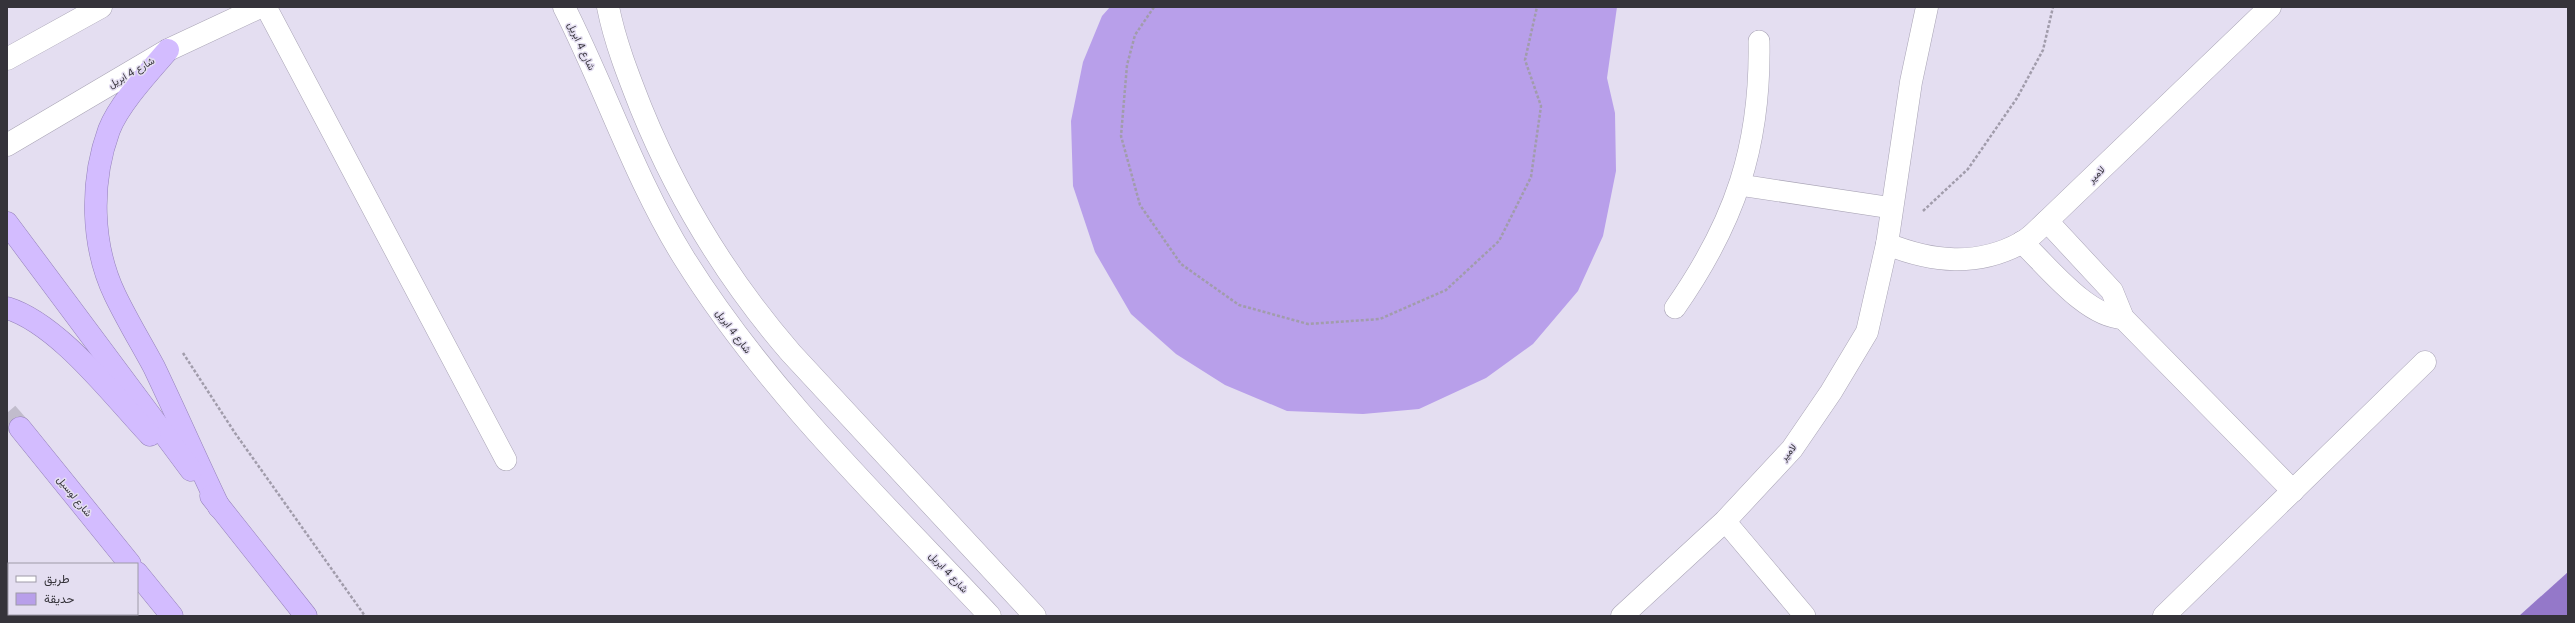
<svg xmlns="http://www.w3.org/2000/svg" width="2575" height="623" viewBox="0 0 2575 623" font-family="Inter,Vazirmatn,sans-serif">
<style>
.green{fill:#b89fea}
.water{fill:#9478c9}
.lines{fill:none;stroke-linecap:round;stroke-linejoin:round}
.trunk-tunnel{stroke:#c1bccc;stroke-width:22;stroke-dasharray:22 11;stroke-linecap:butt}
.service-casing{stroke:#a9a4b5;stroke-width:22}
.minor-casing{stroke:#a9a4b5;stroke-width:23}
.trunk-casing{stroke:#9582ba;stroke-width:23}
.path{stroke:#a19cab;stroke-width:2.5;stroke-dasharray:3 2;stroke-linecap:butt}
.service{stroke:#fff;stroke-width:21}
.minor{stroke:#fff;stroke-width:22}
.trunk{stroke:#d3bcff;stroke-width:22}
.labels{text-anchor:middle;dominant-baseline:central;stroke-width:3;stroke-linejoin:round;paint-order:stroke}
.street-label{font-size:10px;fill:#35333a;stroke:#e4def1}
</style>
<rect width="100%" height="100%" fill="#e4def1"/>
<!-- green -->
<polygon class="green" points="1110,7 1617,7 1607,78 1615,113 1616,171 1603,236 1578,291 1533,344 1486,378 1419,409 1363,414 1287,411 1225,385 1176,354 1131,314 1095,252 1073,186 1071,121 1083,62 1102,16"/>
<!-- water -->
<polygon class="water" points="2568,572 2568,616 2519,616"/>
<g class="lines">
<!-- trunk-tunnel -->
<polyline class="trunk-tunnel" points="7,413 20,428"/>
<!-- service casing -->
<g class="service-casing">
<g id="service">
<polyline points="266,7 506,460"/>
<polyline points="1740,185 1892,208"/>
<path d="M 1675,308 C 1735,222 1761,146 1759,41"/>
<polyline points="1725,521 1805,616"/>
</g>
</g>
<!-- minor casing -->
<g class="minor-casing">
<g id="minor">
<path d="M 564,7 C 606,90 635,179 684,258 C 767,391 883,502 990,616"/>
<path d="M 608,7 C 615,42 628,75 641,108 C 678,199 727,279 791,353 L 1035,616"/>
<polyline points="7,59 101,7"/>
<polyline points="7,145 168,50 260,7"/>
<polyline points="2047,221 2112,291 2123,318 2293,491"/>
<path d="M 2022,242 C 2048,267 2087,317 2123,318"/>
<path d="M 1887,244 C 1932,262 1977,267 2021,243 C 2031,238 2039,228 2047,221 L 2270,7"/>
<polyline points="1622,616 1725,521 1792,449 1831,392 1867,332 1887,244 1911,82 1927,7"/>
<polyline points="2164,616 2425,362"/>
</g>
</g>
<!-- trunk casing -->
<g class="trunk-casing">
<g id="trunk">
<path d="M 168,50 C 149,72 119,104 109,130 C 90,182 91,245 115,295 C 127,320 141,343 154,367 C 176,413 197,461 219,507"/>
<polyline points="7,223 191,470"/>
<path d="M 7,308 C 59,324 113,396 150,435"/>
<polyline points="20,428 130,564"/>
<polyline points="211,496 306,616"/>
<polyline points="137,573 172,616"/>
<polyline points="7,588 9,590"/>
<polyline points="28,614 30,616"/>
</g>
</g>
<!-- path -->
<g class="path">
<polyline points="1154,7 1135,35 1127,65 1121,136 1140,205 1181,264 1239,305 1308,324 1380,319 1446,290 1499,241 1531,177 1541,106 1525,60 1537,7"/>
<polyline points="1923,211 1968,169 2017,98 2043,50 2053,7"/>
<polyline points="183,353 235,433 365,616"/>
</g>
<!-- service -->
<use href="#service" class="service"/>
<!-- minor -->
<use href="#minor" class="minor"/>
<!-- trunk -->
<use href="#trunk" class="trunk"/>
</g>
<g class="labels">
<!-- street labels -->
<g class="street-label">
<text transform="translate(582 46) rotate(65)">شارع 4 ابريل</text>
<text transform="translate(131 72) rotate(-30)">شارع 4 ابريل</text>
<text transform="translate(2096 174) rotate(-44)">لامير</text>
<text transform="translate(734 331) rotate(53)">شارع 4 ابريل</text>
<text transform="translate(1788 452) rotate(-50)">لامير</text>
<text transform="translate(75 496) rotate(51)">شارع لوسيل</text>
<text transform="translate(949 572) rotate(47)">شارع 4 ابريل</text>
</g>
</g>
<!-- border -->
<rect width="2575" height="623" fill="none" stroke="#35333a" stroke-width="16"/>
<!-- legend -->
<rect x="8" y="563" width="130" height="52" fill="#e4def1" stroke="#9e9aa8"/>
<rect x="16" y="576" width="20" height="6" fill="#ffffff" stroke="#9e9aa8"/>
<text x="44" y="583" font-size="12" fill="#35333a">طريق</text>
<rect x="16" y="593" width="20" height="12" fill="#b89fea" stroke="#9e9aa8"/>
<text x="44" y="603" font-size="12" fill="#35333a">حديقة</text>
</svg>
